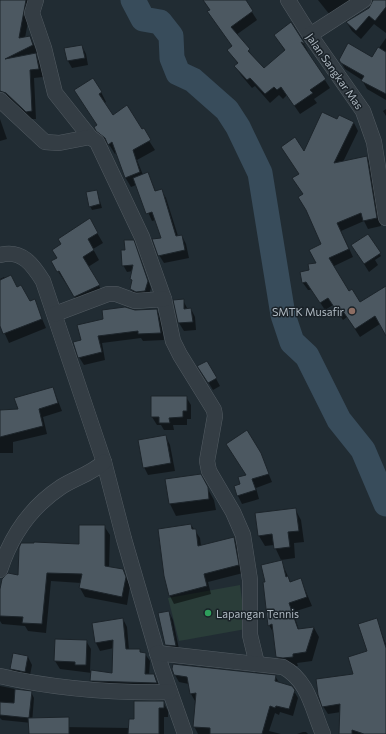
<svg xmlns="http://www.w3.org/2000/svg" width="386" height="734" viewBox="0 0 386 734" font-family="Commissioner,sans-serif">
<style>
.green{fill:#2a3d39}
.shadow{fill:#0007}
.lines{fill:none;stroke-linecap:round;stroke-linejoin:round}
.river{stroke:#384c5b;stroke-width:25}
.building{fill:#4c5861;stroke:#1c242a}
.minor-casing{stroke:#525b62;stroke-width:16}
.minor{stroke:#343d44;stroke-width:15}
.education-dot{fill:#8d6e63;stroke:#1a2228;stroke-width:1.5}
.leisure-dot{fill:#2e9e5b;stroke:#1a2228;stroke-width:1.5}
.labels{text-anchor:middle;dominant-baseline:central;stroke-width:3;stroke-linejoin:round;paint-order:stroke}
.street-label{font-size:11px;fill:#aeb8c1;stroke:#1a2228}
.poi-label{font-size:11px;fill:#aeb8c1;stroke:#1a2228;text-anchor:end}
</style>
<rect width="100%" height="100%" fill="#212c33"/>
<!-- green -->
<polygon class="green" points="240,585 246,629 179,641 168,598"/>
<!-- shadow -->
<g class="shadow">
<polygon points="0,0 29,0 31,5 25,38 30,37 34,45 37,53 35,54 40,62 43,77 34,78 36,119 31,119 10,100 5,92 0,61"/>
<polygon points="203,0 248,0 245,1 257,20 236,35 264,70 285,51 275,35 291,23 308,51 305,49 330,88 314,99 317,103 300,114 287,95 283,99 279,95 270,103 255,86 252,88 241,75 235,66 238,64 229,51 233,47 214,20 209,12 210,10"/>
<polygon points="318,0 364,0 330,15"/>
<polygon points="378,0 386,0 386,33 374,24 361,39 352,31 347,23 370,8"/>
<polygon points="386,38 386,100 367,89 362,80 345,69 340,60 372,58"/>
<polygon points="82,46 86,54 88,65 72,68 68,61"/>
<polygon points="101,92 106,102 104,103 112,116 142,130 155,150 137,160 143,175 148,173 156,192 161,190 166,198 178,236 182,236 186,244 189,258 164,263 159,255 163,239 156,220 152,221 136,185 131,187 125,177 117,152 115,154 110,146 103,140 95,127 98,126 81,100"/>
<polygon points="386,109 386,116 383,111"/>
<polygon points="0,119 7,139 0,141"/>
<polygon points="337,121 354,123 358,131 343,162 367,157 371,165 381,226 368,229 364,221 341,231 353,257 332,267 348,292 359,303 386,287 386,334 380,324 360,337 347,317 343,320 333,305 325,310 312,290 308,290 303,283 317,264 322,245 304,194 299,175 304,153"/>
<polygon points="97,191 102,208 92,210 90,206"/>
<polygon points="89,219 103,243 93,249 99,260 88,267 105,296 81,307 52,262 58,258 62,245"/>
<polygon points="133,241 151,288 148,297 134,296 131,289 133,271 127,272 123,265 126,251"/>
<polygon points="376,248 381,256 375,260 378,265 369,272 357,253"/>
<polygon points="4,277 29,302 34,300 46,328 9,343 0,323 0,279"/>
<polygon points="183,300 188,310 191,309 195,317 196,330 184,331 179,323"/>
<polygon points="156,310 161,317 164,340 143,341 141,338 102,343 105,360 84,365 79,357 82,341 135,311"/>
<polygon points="207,362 220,386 213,390 199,367"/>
<polygon points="53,388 62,411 43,417 47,434 13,442 13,453 0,453 0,411 20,410 16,398"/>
<polygon points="186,397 191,405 191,419 187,419 187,425 173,425 174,430 164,430 161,425 157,425 152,417"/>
<polygon points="166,437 170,445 175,471 148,475 144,467"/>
<polygon points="260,453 272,482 256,488 259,499 242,504 238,496 241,485"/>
<polygon points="200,475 214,500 216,510 176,516 170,504"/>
<polygon points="295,509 301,520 304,542 294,543 295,558 281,560 274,545 265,546 259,536"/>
<polygon points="191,525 200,538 201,546 233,538 238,546 243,573 208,582 211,594 174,604 170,596 165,576"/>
<polygon points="104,526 110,535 109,568 123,570 130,586 127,605 85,597 80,588 81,583 51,581 46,633 28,631 25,626 2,624 0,621 0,596 19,576 80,545"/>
<polygon points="281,561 291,583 301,580 312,606 293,612 299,630 314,628 319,637 312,661 297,663 298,666 283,666 277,657 274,634 269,625"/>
<polygon points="169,612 173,620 180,654 170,653 166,644"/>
<polygon points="123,619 127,627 129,650 139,650 141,653 145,654 150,661 149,675 154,675 161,690 95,688 91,680 92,673 60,669 55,661 86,641 91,649 90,671 113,674 114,648 100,651 96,643 93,624"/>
<polygon points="376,619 386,644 386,734 340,734 341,712 328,714 323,706 355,675 368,651"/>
<polygon points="28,657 32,665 29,680 16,677 11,669"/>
<polygon points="175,675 275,676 280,684 294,691 298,698 293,716 280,712 279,715 275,713 269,731 281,734 198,734 194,726 195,701 191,694 189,684 179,682"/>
<polygon points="0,686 31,692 34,698 32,723 2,720 0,718"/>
<polygon points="163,702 168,711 168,717 164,717 164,734 63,734 63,727 129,728 135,720"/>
<polygon points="303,732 306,732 308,734 297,734"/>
</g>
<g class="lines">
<!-- river -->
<polyline class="river" points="133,0 143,19 160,22 171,36 172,58 178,73 193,80 227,110 238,127 260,173 283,315 292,342 307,356 339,420 363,450 386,504"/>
</g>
<!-- building -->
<g class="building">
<polygon points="0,0 26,0 19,38 30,36 33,45 5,59 36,53 39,69 30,70 32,111 26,112 6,93 0,91"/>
<polygon points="203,0 246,0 253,11 231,27 250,49 248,51 264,68 285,50 274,35 291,22 305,44 301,42 326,79 310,90 313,93 294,106 281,87 277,90 274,87 265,94 250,78 247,80 234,66 238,63 227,50 232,46 207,11 210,10"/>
<polygon points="373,0 386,0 386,7 375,21 369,16 356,31 346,22 369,8"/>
<polygon points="348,43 372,57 378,47 386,52 386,94 361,81 364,76 341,63 339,60"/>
<polygon points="82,45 85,58 67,61 64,48"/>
<polygon points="93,78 102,92 99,94 113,115 127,105 142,129 144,128 151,140 133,150 140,172 125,178 112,142 108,145 105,138 96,131 94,127 97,125 74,90"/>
<polygon points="322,112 337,119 339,115 354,122 334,163 367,156 377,218 363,221 361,213 337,223 349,249 329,258 349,291 352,289 360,302 386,286 386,336 375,316 355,329 342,310 338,313 328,298 320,303 306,282 302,283 300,272 309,270 308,264 316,263 309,250 321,244 306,210 298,197 303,194 292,178 299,174 281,147 295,137 304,151"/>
<polygon points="148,172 155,191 162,189 176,236 182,235 185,250 158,256 152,239 161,238 152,212 146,214 133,178"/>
<polygon points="97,190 100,204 89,207 86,192"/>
<polygon points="90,218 98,233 88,239 94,250 83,257 100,285 74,297 59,271 57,272 51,261 57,258 52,250 61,244 58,239"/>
<polygon points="368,234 381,253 364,264 351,245"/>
<polygon points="124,240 134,240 148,281 145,291 136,292 130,289 132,280 130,279 133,265 122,266 121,250 125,250"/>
<polygon points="11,275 17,287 21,285 30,301 35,299 42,319 3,334 0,326 0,280"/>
<polygon points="184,299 184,309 191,308 193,322 178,323 173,300"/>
<polygon points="125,307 135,310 157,309 161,333 138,334 138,331 98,336 102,352 78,358 73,342 81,340 77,325 103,319 102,310"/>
<polygon points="207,361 217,378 208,383 197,366"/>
<polygon points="53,387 58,403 39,409 43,426 0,437 0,410 18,409 14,398"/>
<polygon points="151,396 187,396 187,411 183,411 183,417 169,418 170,423 159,423 159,417 151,417"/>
<polygon points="247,430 261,453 269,474 252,479 256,490 237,496 234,486 240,484 238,477 246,475 226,444"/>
<polygon points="166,435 171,463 143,468 138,440"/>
<polygon points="201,474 208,487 209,499 169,504 165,479"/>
<polygon points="296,508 299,531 288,532 290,547 274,549 272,534 258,536 255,513"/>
<polygon points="191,524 192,529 196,529 198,546 234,537 239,565 204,574 207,586 169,596 164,576 158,529"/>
<polygon points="79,525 105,525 105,566 123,569 126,577 122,597 79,588 82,574 47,573 42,624 22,623 23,617 0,616 0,589 2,579 8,573 18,575 19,548 21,543 34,543 34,542 79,544"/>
<polygon points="282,560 286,577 288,576 290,582 301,578 307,597 289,603 298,629 314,627 306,652 293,654 293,657 283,658 276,657 272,624 268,626 263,582 265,582 261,565"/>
<polygon points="169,611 176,646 165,645 158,613"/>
<polygon points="123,618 126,649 140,649 140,652 146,653 145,674 154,674 157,683 90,681 91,670 112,673 113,640 95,643 92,623"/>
<polygon points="377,618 386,648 386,734 364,734 352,730 352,734 339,734 340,704 322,707 318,695 316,679 353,674 348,657 367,651 358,624"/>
<polygon points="55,639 87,640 86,665 75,665 75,662 54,661"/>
<polygon points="13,653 28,656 25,672 10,669"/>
<polygon points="173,664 276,675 275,681 292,686 295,690 289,709 276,706 275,708 270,706 262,734 210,734 210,728 193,727 196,693 190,694 187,677 174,675 172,669"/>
<polygon points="15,689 32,691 29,718 0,715 0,702 14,703"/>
<polygon points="134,701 164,701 164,708 159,708 159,734 128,734 129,719 134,719"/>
<polygon points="69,717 69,734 29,734 28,718"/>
</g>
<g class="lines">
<!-- minor casing -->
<g class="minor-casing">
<g id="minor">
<polyline points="36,0 32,13 44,48 55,93 90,137"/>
<polyline points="288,0 310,35 363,111 374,142 386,218"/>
<polyline points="310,35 364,0"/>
<polyline points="0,100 45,142 59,143 90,137 97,142 142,237 164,299 173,341 180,355 214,410 215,416 207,461 209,471 233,512 243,535 250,580 250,635 257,664"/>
<path d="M 0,255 C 22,249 33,265 43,281 L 104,462 L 124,539 L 161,666 L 185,734"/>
<polyline points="55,314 108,294 116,294 135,301 164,299"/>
<path d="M 0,570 C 11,536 31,507 61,487 C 75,478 91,474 104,462"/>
<path d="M 157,653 L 283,667 C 309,681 312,709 323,734"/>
<path d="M 0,676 C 56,689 113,693 170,692"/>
</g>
</g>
<!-- minor -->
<use href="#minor" class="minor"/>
</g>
<!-- markers -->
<circle class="education-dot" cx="352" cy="311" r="4"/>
<circle class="leisure-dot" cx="208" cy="613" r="4"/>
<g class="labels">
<!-- street labels -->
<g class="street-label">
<text transform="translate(335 71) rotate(55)">Jalan Sangkar Mas</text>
</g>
<!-- poi labels -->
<g class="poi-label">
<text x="344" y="311">SMTK Musafir</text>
<text x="216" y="613" text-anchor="start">Lapangan Tennis</text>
</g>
</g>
</svg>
